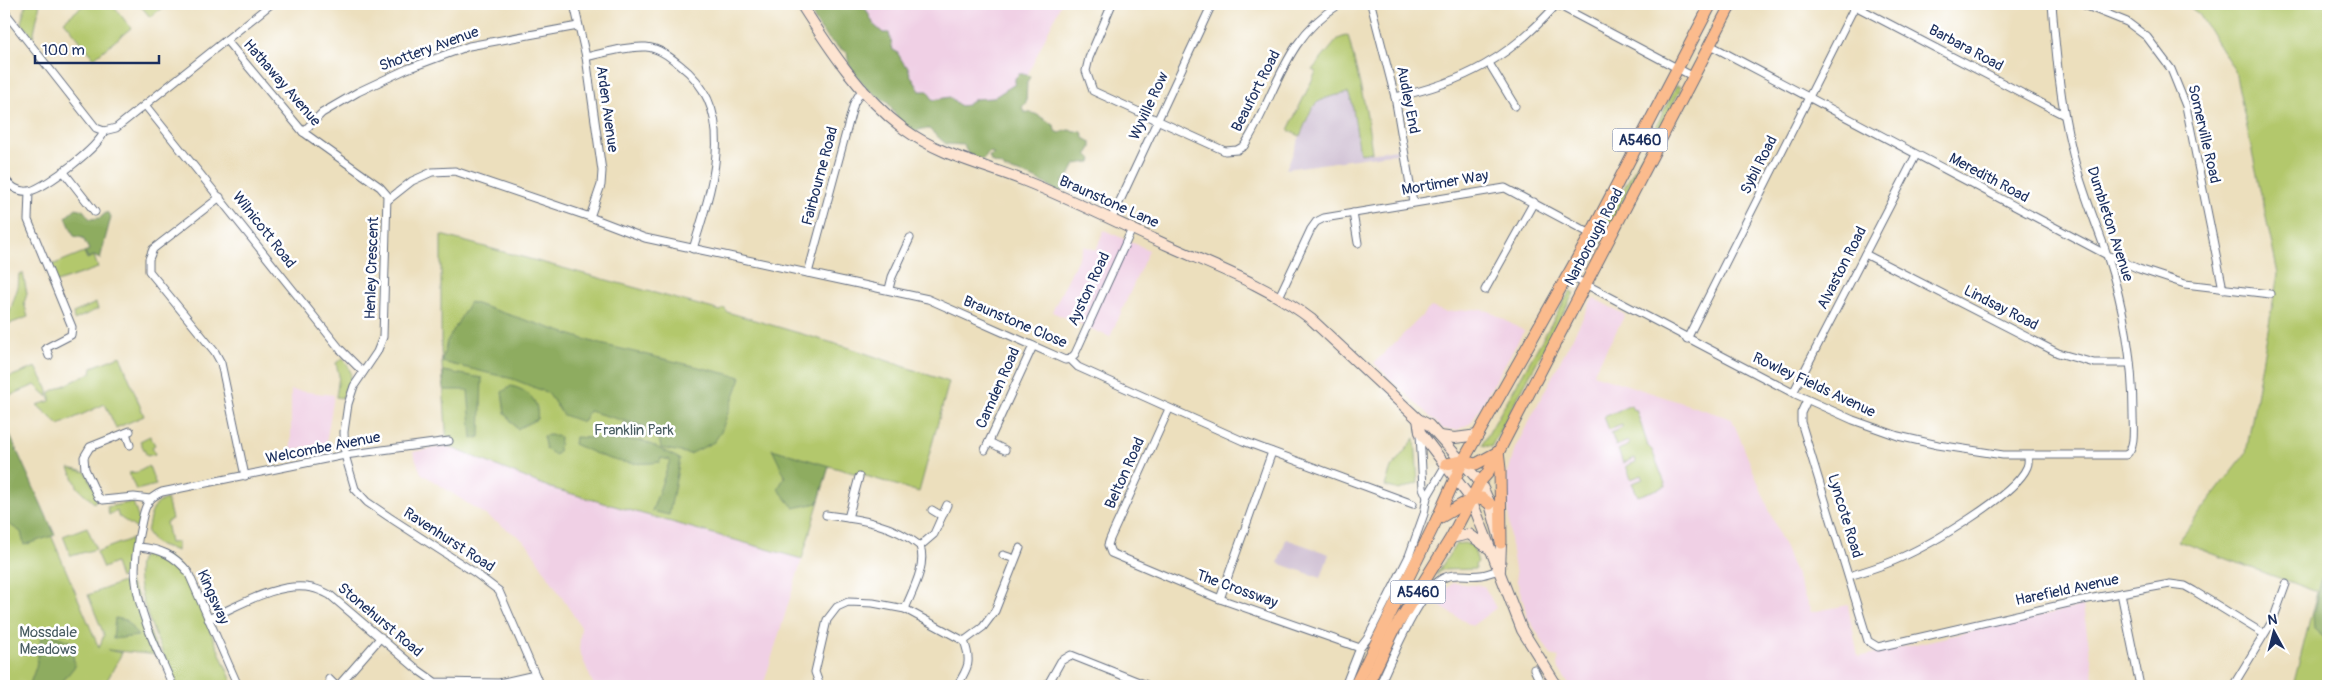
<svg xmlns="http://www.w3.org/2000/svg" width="2332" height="690" viewBox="0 0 2332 690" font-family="Pangolin,sans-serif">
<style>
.built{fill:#f0d0e5}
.industrial{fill:#cebed2}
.green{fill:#b3c86c;stroke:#677c65}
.forest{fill:#8eac60;stroke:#546e5f}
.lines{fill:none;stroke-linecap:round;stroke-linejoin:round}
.street-casing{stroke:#646d7f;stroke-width:9}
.secondary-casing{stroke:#646d7f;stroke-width:12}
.primary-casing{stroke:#646d7f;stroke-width:13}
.street{stroke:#fff;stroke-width:7}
.secondary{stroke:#fde4d1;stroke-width:10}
.primary{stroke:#fbbb8d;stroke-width:11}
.labels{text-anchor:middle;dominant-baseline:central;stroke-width:5;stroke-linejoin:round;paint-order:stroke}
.shield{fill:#fff;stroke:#5f6d8e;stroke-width:1}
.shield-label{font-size:14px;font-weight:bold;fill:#1b2f5e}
.street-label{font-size:15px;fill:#1b2f5e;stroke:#fff}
.park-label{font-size:15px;fill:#495d62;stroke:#fff}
</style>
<rect width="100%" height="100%" fill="#fff"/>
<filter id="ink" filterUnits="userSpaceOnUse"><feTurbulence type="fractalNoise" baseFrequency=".02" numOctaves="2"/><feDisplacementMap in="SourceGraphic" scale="10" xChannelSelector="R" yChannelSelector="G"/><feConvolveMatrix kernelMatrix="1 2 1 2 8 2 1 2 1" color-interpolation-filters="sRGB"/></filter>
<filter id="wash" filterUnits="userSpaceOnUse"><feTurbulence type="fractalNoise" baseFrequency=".0096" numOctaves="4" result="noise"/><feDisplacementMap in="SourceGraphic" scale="20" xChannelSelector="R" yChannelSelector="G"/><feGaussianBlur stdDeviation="1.12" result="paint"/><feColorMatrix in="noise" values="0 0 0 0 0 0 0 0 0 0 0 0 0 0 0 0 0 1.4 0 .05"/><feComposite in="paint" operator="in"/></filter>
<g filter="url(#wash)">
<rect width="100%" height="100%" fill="#ecdfbd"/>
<!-- built -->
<g class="built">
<polygon points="849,4 1061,4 1003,127 920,98"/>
<polygon points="1104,230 1149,250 1110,337 1052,312 1084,246 1096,250"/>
<polygon points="1595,299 1625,315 1593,374 1732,419 1811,612 1848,605 1858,657 2083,606 2095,686 1570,686 1557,666 1559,657 1551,655 1528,618 1517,581 1510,539 1507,477 1515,448 1592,300"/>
<polygon points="1431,307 1445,312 1475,309 1489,311 1524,331 1471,423 1457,430 1443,429 1374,363"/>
<polygon points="291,390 334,395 326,443 291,450"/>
<polygon points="447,446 551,488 802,559 763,686 594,686 579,650 581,627 528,545 519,537 421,473 413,452"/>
<polygon points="1453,583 1484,586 1496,608 1472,626 1431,601"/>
</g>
<!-- industrial -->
<g class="industrial">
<polygon points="1348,92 1352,102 1360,154 1397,149 1397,153 1286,169 1315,102 1322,98"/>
<polygon points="1286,539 1329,554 1321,578 1278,563"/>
</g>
<!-- green -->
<g class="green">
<polygon points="26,4 40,4 33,37 21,22"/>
<polygon points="85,4 112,4 131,28 94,58 64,21"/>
<polygon points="139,4 167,4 150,17"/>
<polygon points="2185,4 2328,4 2328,686 2293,686 2317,592 2178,541 2246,453 2278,274 2235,71 2199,14"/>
<path d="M 1348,35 L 1366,110 L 1372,152 L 1360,154 L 1352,102 L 1348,93 C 1310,100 1315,102 1300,136 L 1288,130 L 1316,72 L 1312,70 L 1338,39 Z"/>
<polygon points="1676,86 1679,86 1680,90 1593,258 1590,248 1637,165"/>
<polygon points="441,235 721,311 724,308 727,312 850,348 949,382 919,492 866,476 862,471 857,474 829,466 802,559 551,488 447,446 441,350"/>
<polygon points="84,252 87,259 94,256 98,268 54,283 47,267"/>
<polygon points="23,273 27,294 24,303 28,317 9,324 6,323 18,287 19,274"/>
<polygon points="1570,291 1574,293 1491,447 1482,445"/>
<polygon points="96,303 98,309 74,320 73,313"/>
<polygon points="120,356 144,416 116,428 105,404 59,425 37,405 50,401 50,392 91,373 92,367"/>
<path d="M 343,358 C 356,375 350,380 342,398 L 336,397 L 339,376 L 336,363 Z"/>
<polygon points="36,367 48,390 48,397 35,385 4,398 4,379"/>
<polygon points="1631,405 1633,410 1636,409 1648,446 1652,450 1666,486 1638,496 1632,483 1643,479 1642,475 1631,479 1626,466 1636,462 1635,458 1623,463 1618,450 1629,445 1628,441 1616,446 1611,433 1622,428 1622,425 1609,430 1604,417"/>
<polygon points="4,424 99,648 104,635 88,595 128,580 137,594 147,627 142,634 150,632 159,655 108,650 122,653 104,686 4,686"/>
<polygon points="150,436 155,445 152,447 155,454 147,456 140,441"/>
<polygon points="1415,438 1418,483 1399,490 1385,486 1391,468"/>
<polygon points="149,466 156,485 136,490 129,473 138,472"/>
<polygon points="69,468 86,472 98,497 94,503 78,488"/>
<path d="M 167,499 L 172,519 L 166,522 L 170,543 L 177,542 L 177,551 L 155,543 L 147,532 C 150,518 151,503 167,499 Z"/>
<polygon points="133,502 139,520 137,529 118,516 117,510 109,515 107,507"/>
<polygon points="87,527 96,549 71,556 63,536"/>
<polygon points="131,539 128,576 120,578 115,563 103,568 96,552"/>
<polygon points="1464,543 1473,546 1478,562 1475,565 1476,569 1442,570 1436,575 1456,544"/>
<path d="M 152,552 C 168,554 179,564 187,577 L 234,686 L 178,686 C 165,657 130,589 140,559 L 147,553 Z"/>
</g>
<!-- forest -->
<g class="forest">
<path d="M 808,4 L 855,4 L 866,9 L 874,25 L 883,33 L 889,33 L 893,50 L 897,52 L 904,64 L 908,67 L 910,74 L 920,91 L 928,91 L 933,100 L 950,97 L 960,106 L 967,105 L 975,99 L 993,98 L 1015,84 L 1015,78 L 1019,74 L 1025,74 L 1030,77 L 1027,82 L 1026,103 L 1022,107 L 1024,112 C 1038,112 1042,119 1054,125 L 1055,131 L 1059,133 L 1068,130 L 1082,132 L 1084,138 L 1091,142 L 1091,148 L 1087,154 L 1092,159 L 1091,162 C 1072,164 1076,163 1068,178 L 1063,180 L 1063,188 L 1061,191 L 1053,191 L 1052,187 L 1029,176 L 1005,169 L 1003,166 L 991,162 L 989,156 L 993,155 L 993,153 L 988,152 L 985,158 L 981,160 C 972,158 967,155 964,145 L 946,144 L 929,129 L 922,129 L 914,132 L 903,127 L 888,103 L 867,89 L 849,65 L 847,52 C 834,47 820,31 814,18 C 811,12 813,9 808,4 Z"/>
<polygon points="76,208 83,210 90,219 100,218 107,212 111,217 100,259 94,256 88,258 84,252 89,250 83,238 74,236 66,217"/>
<polygon points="470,302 596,343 741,377 721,432 714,442 690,454 661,448 657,430 589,411 583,422 563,415 548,393 513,379 442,362 447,341"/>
<polygon points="443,371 482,378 480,437 472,439 468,390 444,390"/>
<path d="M 511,386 C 528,390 540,401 537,419 L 517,429 L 505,413 L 502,392 Z"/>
<polygon points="4,422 55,535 24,545 21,532 4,521"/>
<polygon points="623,423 638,425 649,434 647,438 626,430"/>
<polygon points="550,435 560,437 559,452 555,455 546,449 543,436"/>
<path d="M 575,437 L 644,441 L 680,459 L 669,515 L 652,511 L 670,460 L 661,458 L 660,462 C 623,467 607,459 574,444 Z"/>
<polygon points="772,449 829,466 818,503 794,508 778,489 785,476"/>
<polygon points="2328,554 2328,641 2314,629 2313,614"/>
<polygon points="115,618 126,620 138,636 113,639"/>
<polygon points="42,632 70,641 75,666 59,686 29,686 36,667"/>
</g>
</g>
<g filter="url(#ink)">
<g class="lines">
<!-- street casing -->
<g class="street-casing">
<g id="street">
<polyline points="574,4 586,57 602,171 601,185 590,217"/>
<path d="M 1112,4 L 1089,58 L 1086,71 L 1093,91 L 1225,151 L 1237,150 L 1244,146 C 1277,95 1283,38 1340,4"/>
<polyline points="1371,4 1395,97 1413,202"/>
<polyline points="1556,4 1694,77"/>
<polyline points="2082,4 2127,22 2147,37 2171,69 2186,106 2223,289"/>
<polyline points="1855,6 2064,115"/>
<polyline points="4,11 96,128 104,131"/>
<polyline points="226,40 303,132 380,187 387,195 383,337 377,352 354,386 348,404 344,432 345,455 355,489 367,502 389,517 474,572 499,591 540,686"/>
<polyline points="1710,45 2107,255 2139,269 2185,284 2270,294"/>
<path d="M 586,57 C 605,53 626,46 646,47 C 659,48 670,57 680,65 C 741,112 711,189 693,249"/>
<polyline points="1489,63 1515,106"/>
<path d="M 1395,97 C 1463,83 1511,57 1557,4"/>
<polyline points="145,105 340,349 363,372"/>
<polyline points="303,132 322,113 358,92 407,69 469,46 578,26"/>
<polyline points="63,171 95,212"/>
<path d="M 4,178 C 10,186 18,193 30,191 C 46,187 101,146 104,131 L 116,128 L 271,4"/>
<polyline points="29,191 28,220 72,327 71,335 46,348 49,356"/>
<polyline points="220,197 153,249 149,259 149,271 215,352 221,363 245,476"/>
<polyline points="388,200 412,181 432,172 455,171 590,217 645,238 928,299 1065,360 1070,359 1078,367 1243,441 1413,504"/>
<polyline points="1353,213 1358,243"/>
<polyline points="1111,220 1212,4"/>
<polyline points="1865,254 2058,353 2094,363 2130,363"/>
<polyline points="808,273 854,103 863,88"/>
<path d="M 1568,275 L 1793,393 L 1853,420 L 1898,436 L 1938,445 L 2003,455 L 2126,455 C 2136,447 2133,427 2133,415 C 2133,360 2124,307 2107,255 C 2095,220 2080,186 2072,150 C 2060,102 2056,53 2052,4"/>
<polyline points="889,289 892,277 910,238"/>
<polyline points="1485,290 1534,202"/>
<polyline points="1279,297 1311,229 1316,222 1324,218 1505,188 1591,234"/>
<polyline points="1687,339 1856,4"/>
<polyline points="1070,359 1075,354 1132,229"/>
<polyline points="1793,393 1916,155"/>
<polyline points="1807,400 1801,413 1801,422 1868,641 1878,647 2077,601 2170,584 2185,586 2194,591 2264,634"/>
<polyline points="1169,409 1110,539 1108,545 1111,553 1220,599 1360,648"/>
<polyline points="130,431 90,447 84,457 85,469 98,497 103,500 134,497 150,499"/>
<polyline points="126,433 130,445"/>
<polyline points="1420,434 1423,488 1427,497"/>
<polyline points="989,442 1005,450"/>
<polyline points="985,450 1033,346"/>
<polyline points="932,510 942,516"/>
<path d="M 826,515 C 860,519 893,524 920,546 C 927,566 912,591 905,609"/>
<polyline points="848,518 859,477"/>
<polyline points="920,546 934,534 947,505"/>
<path d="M 139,547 C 161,549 174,555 188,572 L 238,686"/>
<polyline points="1003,555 1015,559"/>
<path d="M 1849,576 C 1866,571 1883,566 1900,558 C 1929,545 2015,496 2027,467 C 2029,463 2028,460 2028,456"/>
<polyline points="2121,593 2140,686"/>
<polyline points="1220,599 1272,452"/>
<path d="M 208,619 C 239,606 277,581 312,588 C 318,589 324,592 330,595 L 418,670 L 435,682 L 499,683 L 535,675"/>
<polyline points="1534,669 1542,686"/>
<polyline points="329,679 336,686"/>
<path d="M 173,686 C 159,653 140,618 136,582 C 133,564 137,543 141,525 C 144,510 146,498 162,492 L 345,455 L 449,441"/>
<polyline points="338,686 381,637"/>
<polyline points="820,686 815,672 827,620 837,607 848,602 873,603 905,609 964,641"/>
<path d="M 957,686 C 968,668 972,662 964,641 L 983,627 L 995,611 L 1020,548"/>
<polyline points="1047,686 1061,661 1071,655 1149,686"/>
<polyline points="1345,686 1360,648 1367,639 1409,556 1424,514 1427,497 1447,463"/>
<path d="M 1379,686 C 1391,661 1420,590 1443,578 C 1455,572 1469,577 1481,575 C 1488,574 1494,571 1500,570"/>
<polyline points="2233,686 2273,620 2286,584"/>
</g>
</g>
<!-- secondary casing -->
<g class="secondary-casing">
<g id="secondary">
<path d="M 801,4 C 829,48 861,97 904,129 C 939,155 985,165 1025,181 C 1073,200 1120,224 1167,245 C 1216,267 1268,286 1311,319 L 1418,419 L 1429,425 L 1480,482 L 1490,504 L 1501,543 L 1500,570"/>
<polyline points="1418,419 1420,432 1471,499 1522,630 1557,686"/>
<polyline points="1440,436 1455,438 1478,435"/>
<polyline points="1451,538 1469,534 1488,548"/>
</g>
</g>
<!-- primary casing -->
<g class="primary-casing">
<g id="primary">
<polyline points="1498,452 1500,469 1501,543"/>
<polyline points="1446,464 1463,461 1476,464 1498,452"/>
<path d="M 1437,519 C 1453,511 1464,500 1482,498 L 1490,504"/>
<polyline points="1355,686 1437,519 1463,461 1591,234 1711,4"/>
<polyline points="1367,686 1394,630 1451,538 1480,482 1487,474 1731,4"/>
</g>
</g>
<!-- street -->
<use href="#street" class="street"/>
<!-- secondary -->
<use href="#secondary" class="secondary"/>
<!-- primary -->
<use href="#primary" class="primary"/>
</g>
</g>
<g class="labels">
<!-- shield labels -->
<g class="shield">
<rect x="1612.5" y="128.5" width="55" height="23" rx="4"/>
<rect x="1390.5" y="580.5" width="55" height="23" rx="4"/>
</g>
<g class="shield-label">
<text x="1640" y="140">A5460</text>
<text x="1418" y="592">A5460</text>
</g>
<!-- street labels -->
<g class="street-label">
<text transform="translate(1966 48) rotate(28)">Barbara Road</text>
<text transform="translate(429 49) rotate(-20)">Shottery Avenue</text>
<text transform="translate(282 83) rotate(49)">Hathaway Avenue</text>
<text transform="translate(1256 91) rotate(-63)">Beaufort Road</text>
<text transform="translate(1408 100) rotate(79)">Audley End</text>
<text transform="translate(1149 106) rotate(-65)">Wyville Row</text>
<text transform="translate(607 109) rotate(82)">Arden Avenue</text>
<text transform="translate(2204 134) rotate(77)">Somerville Road</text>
<text transform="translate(1759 165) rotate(-63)">Sybil Road</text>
<text transform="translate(820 176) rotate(-75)">Fairbourne Road</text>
<text transform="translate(1989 178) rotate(28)">Meredith Road</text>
<text transform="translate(1445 183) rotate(-10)">Mortimer Way</text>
<text transform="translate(1109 202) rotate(24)">Braunstone Lane</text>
<text transform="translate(2110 224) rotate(72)">Dumbleton Avenue</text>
<text transform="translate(264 230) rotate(52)">Wilnicott Road</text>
<text transform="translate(1594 237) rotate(-62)">Narborough Road</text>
<text transform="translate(372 268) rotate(-88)">Henley Crescent</text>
<text transform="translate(1842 268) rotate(-63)">Alvaston Road</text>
<text transform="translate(1089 289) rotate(-65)">Ayston Road</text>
<text transform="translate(2001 308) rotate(27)">Lindsay Road</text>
<text transform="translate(1015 322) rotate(23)">Braunstone Close</text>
<text transform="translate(1814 385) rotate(25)">Rowley Fields Avenue</text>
<text transform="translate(998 388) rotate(-66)">Camden Road</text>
<text transform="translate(323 448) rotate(-11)">Welcombe Avenue</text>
<text transform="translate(1125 473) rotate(-66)">Belton Road</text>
<text transform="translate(1845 516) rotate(73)">Lyncote Road</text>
<text transform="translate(449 540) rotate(33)">Ravenhurst Road</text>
<text transform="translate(1237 589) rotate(20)">The Crossway</text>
<text transform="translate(2067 590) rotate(-12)">Harefield Avenue</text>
<text transform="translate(213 597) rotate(66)">Kingsway</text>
<text transform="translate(380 620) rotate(40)">Stonehurst Road</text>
</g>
<!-- park labels -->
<g class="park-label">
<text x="634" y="430">Franklin Park</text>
<text x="48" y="632">Mossdale<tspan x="48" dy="17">Meadows</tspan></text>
</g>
</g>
<!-- margin -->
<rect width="2332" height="690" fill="none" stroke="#fff" stroke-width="20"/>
<!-- north arrow -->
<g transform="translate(2274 632) rotate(353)" stroke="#ffffff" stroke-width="4" paint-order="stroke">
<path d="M0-4L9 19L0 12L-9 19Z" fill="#1b2f5e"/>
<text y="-8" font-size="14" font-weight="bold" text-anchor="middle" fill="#1b2f5e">N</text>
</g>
<!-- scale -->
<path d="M35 55v8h124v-8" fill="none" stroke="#1b2f5e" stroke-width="2.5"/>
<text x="42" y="55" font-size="15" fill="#1b2f5e" stroke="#ffffff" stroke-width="4" paint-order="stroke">100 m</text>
</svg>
